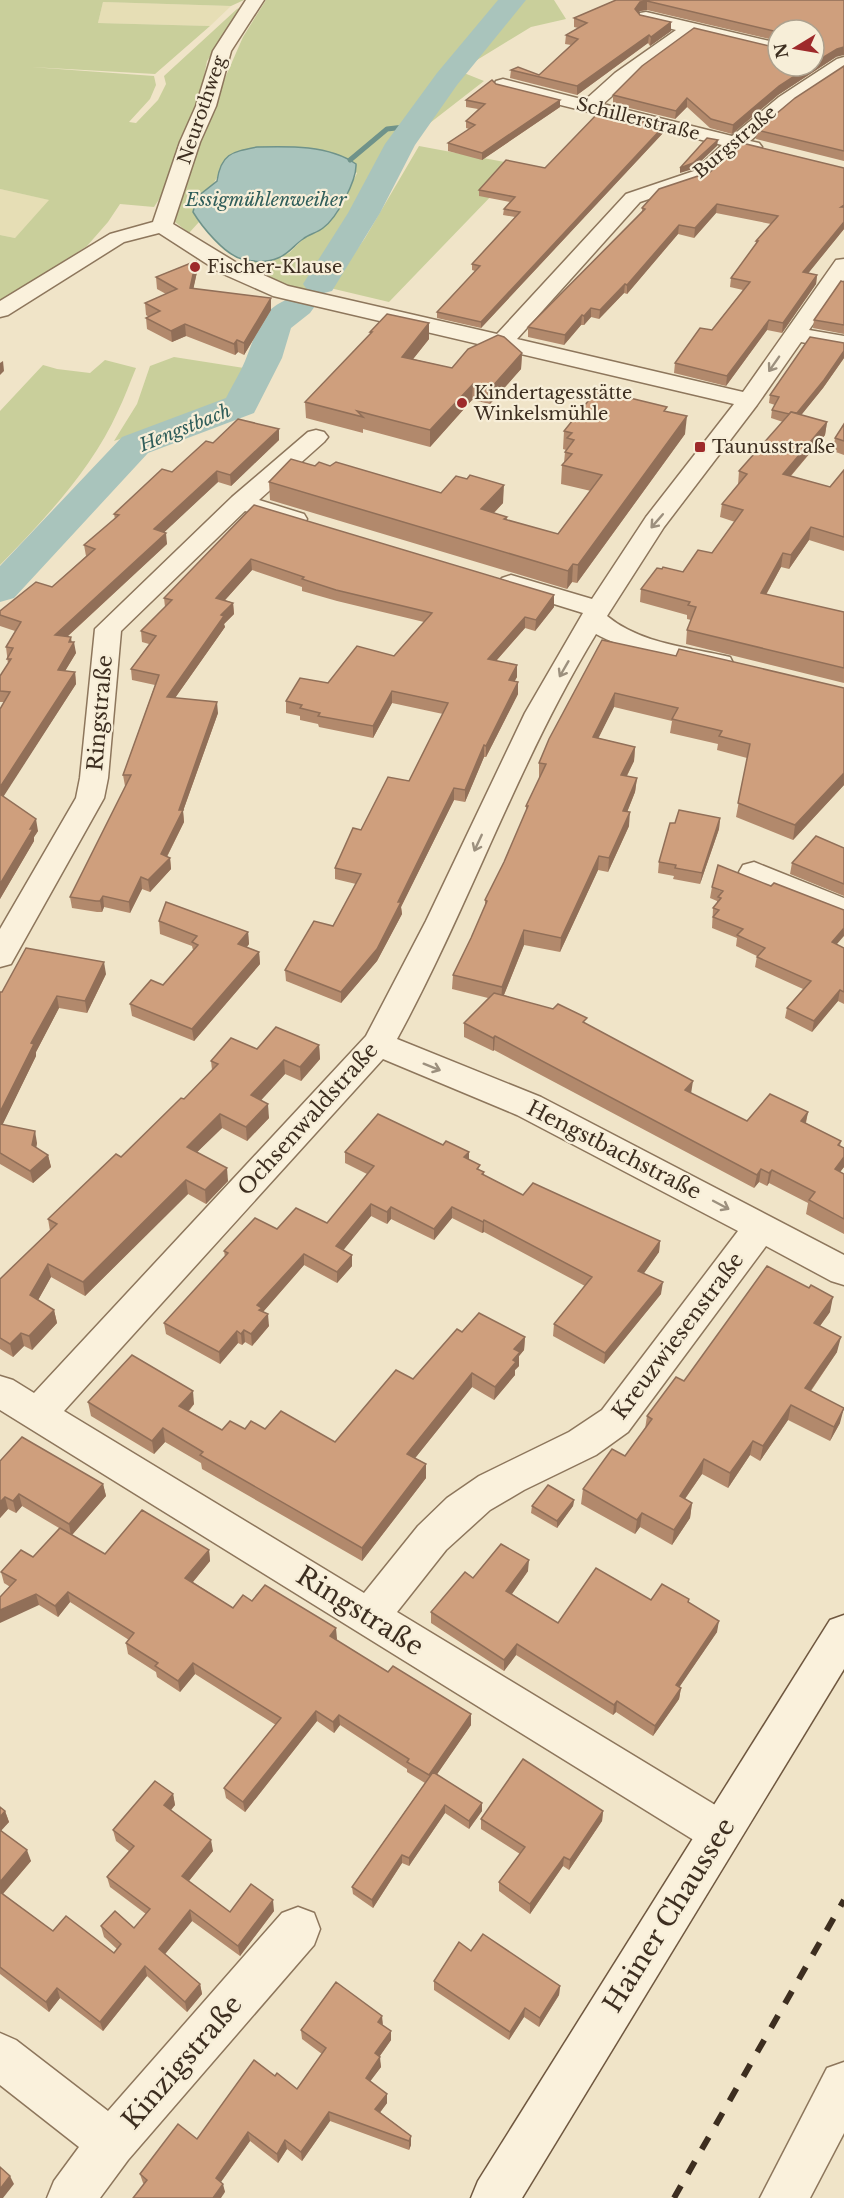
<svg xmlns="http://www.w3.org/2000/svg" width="844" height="2198" viewBox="0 0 844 2198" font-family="'Libre Baskerville',serif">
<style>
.farmland{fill:#e6deb5}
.green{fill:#c9cf9b}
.water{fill:#a9c4bc;stroke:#6f938a;stroke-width:1.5}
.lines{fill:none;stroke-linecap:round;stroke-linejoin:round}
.stream{stroke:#6f938a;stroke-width:5}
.river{fill:#a9c4bc;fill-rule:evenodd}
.street-casing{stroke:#8d765c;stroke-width:3}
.secondary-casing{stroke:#6f573f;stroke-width:3}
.street{fill:#faf1dc;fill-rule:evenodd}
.secondary{fill:#faf1dc;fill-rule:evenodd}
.rail{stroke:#3d2e20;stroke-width:6;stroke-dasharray:14 14;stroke-linecap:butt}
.wall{fill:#b2896c}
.shaded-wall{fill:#916f58}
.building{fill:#cf9f7d;stroke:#916f58;stroke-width:1.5}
.oneway{stroke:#9c907e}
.poi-dot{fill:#9e2a2b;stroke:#f7eed8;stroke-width:2}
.labels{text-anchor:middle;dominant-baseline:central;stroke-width:4.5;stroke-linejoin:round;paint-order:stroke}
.far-street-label{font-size:18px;fill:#3d2e20;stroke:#f7eed8}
.far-water-label{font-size:18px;font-style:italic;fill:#2f5d5a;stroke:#f7eed8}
.far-poi-label{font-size:18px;fill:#3d2e20;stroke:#f7eed8;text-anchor:start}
.street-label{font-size:21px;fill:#3d2e20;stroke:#f7eed8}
.near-street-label{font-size:26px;fill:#3d2e20;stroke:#f7eed8}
</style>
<rect width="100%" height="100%" fill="#f0e4c8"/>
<!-- farmland -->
<g class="farmland">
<polygon points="103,2 231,6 210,26 98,23"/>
<polygon points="0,189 50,200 15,238 0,235"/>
</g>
<!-- green -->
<g class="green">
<polygon points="0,0 244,0 231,6 103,2 98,23 210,26 155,74 31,67 154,76 156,85 150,99 129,122 136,123 158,100 166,84 164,76 237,9 246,5 207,61 198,107 169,184 154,207 120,204 108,222 87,246 0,302 0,235 15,238 49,200 0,189"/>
<polygon points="266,0 554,0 566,19 531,27 459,71 484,81 417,133 404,158 330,277 318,291 301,290 246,270 251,261 260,262 289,253 303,239 329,223 337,213 357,173 331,153 289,147 218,176 210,189 197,197 193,212 199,222 189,233 175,222 197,142 243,37"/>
<polygon points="419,146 521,165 389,302 330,288 365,238"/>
<polygon points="174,357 244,368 227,404 114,441 137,404 150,366"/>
<path d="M 105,360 L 136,368 C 130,382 125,397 118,411 C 92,469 44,520 0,565 L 0,411 L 43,365 L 57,369 L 90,373 Z"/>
</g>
<!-- water -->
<path class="water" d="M 257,147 C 289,146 329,145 356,164 C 357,180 337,218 323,228 C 317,233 309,234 303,239 C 294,245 289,254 278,258 C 267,263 254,262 242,259 C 225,255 202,227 193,212 L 197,197 L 217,181 C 221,154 231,152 257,147 Z"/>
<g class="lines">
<!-- stream -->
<polyline class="stream" points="350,160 387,129 413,126"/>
<!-- river -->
<g class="river">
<polygon points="498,0 526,0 457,85 415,145 380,213 332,291 320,294 308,291 303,284 348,213 385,144 437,73"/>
<path d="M 298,296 L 310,299 L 315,306 L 310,313 L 291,328 L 282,358 L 254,413 L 148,453 L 14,598 L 0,602 L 0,566 L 122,437 L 226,398 C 233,384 242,370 247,356 C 259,326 262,305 298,296 Z"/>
</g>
<!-- street casing -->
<g class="street-casing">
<g id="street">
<path d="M 246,0 L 264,0 L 231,51 L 216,106 L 200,142 L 173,224 L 237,263 L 288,286 L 497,334 L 626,194 L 694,171 L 722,145 L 496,89 L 494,85 L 496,81 L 503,79 L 585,100 L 615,73 L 676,30 L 640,21 L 637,17 L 640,13 L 646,12 L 778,43 L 778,55 L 693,34 L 629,81 L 603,104 L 732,136 L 779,97 L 837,59 L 844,57 L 844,71 L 793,105 L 750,141 L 759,143 L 762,147 L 759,151 L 752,153 L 740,150 L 708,179 L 640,202 L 517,339 L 743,392 L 836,260 L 844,259 L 844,280 L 809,330 L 844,336 L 844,350 L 801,342 L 757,405 L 664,527 L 607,616 C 641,644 688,647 730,657 L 733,663 L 730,669 C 703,675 621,648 596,634 C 518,762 469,907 397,1039 L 541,1097 L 844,1255 L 844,1285 L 831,1281 L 766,1246 L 628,1432 L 596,1455 L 524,1490 L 490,1510 L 446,1550 L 397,1612 L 735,1817 L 742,1832 L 735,1847 L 720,1853 L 705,1847 L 0,1410 L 0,1376 L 13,1380 L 34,1393 L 366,1036 L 426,921 L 525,713 L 583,613 L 502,588 L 498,583 L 502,578 L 511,575 L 592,599 L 646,517 L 734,404 L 273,296 L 221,273 L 159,233 L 124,242 L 8,315 L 0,317 L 0,301 L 110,234 L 153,222 L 180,142 L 196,106 L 213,51 ZM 383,1059 L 517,1115 L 738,1231 L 602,1410 L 569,1432 L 479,1476 L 447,1498 L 418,1526 L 364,1593 L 64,1411 Z"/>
<polygon points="316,430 324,432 328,437 324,442 259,500 304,514 307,519 304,524 295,526 245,511 121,631 108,778 104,798 11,964 0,967 0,929 76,798 80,778 95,629 232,497 308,432"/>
<polygon points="754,862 844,898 844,920 743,879 739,872 743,865"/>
<polygon points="298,1907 314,1913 320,1929 314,1945 128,2160 100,2198 47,2198 54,2181 79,2147 0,2085 0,2033 16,2040 108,2111 282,1913"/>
<polygon points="844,2062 844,2133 810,2198 760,2198 827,2068"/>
</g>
</g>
<!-- secondary casing -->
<g class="secondary-casing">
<polygon id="secondary" points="844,1615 844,1669 522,2198 471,2198 478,2181 830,1620"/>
</g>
<!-- street -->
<use href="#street" class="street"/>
<!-- secondary -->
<use href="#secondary" class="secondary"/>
<!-- rail -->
<polyline class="rail" points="674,2198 844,1900"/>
</g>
<!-- wall -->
<g class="wall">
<polygon points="616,0 844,0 836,57 778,95 732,134 710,128 687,107 675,119 613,104 613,95 814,66 778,30 778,41 647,10 640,11 638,12 640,15 671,22 671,31 650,46 648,43 577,95 510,78 511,70 539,75 571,45 565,44 566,35 578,28 574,27 574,18"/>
<polygon points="844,66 844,161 756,139 757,130"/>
<polygon points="496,84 560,107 482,160 448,151 448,143 469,129 466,128 466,121 478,109 466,107 466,100"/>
<polygon points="663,127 663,133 481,328 437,318 437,312 475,271 472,270 472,264 515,217 503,215 504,209 510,202 479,196 479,190"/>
<polygon points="844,168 844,229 808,273 817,275 816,284 782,333 767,330 726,386 674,373 675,363 712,330 743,290 730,287 731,278 756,244 756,241 771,224 716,213 694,238 678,234 627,294 624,293 599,319 591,317 584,325 581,325 564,345 528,337 528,327 642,211 642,208"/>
<polygon points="196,261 197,272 193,289 271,298 271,310 244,355 238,352 235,355 186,336 172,342 147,329 146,318 149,317 146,315 145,303 166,294 157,289 156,277"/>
<polygon points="844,282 844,334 813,328 814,320"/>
<polygon points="370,332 429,339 413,359 452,368 522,353 521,369 490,404 472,400 430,447 363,429 363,433 306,418 305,402 370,335"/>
<polygon points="844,343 844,358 823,388 801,415 827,422 825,435 791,476 830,487 844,470 844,551 809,540 789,569 781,567 766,595 844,612 844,683 686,644 687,630 691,620 687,619 687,615 640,602 641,589 662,569 683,572 712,553 735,522 720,517 722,504 738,485 739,471 783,422 771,418 772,410 775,405 769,403 770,395"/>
<polygon points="666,411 685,434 577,583 572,582 567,589 270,500 269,482 315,466 441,493 503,503 494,513 507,517 507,520 558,534 591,491 561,484 562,465 564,463 565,452 566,450 563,449 564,431"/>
<polygon points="844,424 844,455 833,451 835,438"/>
<polygon points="279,429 279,440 231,486 218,482 164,532 167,544 67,637 72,642 76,653 65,671 75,672 76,684 3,796 38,831 34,837 34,841 0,899 4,702 0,702 0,676 8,664 6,647 15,631 0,626 0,611 52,587 86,556 84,545 115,519 114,514 213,443"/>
<polygon points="254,505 554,607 535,631 525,628 496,661 517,677 514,682 518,694 486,757 484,757 465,802 454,800 401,907 402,914 377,961 341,1003 286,981 285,970 333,926 356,884 335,879 335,868 361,830 409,781 443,714 392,703 373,738 319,727 318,724 300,720 300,716 286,713 286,701 394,656 424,622 337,601 302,591 302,587 252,570 225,600 233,603 234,614 224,624 225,627 175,698 218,713 183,811 184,822 167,857 170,858 171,869 150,892 142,889 130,913 104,907 102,912 97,912 72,908 70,897 126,786 125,786 123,775 155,685 132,680 131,669 149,644 142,642 141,631 165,607 164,598"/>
<polygon points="602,640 676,656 844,688 844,785 793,840 736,817 747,758 717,750 718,744 670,733 672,721 614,707 598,738 635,747 634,761 627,776 637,778 635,792 627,812 629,826 608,872 598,870 560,952 524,945 504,995 586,1024 691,1093 747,1121 808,1112 806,1123 841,1141 840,1146 844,1148 844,1167 840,1172 844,1174 844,1234 806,1214 808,1203 769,1183 767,1186 759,1182 754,1188 494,1050 493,1051 464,1037 464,1023 488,998 452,989 453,975 471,938 485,906 485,900 504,862 526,812 526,806 540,777 539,777 539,763"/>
<polygon points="720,818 719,829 700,884 673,879 674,876 658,873 659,862 675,823"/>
<polygon points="844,848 844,896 790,874 792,863"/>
<polygon points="712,887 844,948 844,1004 838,1001 812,1032 785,1018 787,1008 803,989 755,967 757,956 736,946 737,938 712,928 713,908 717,903 717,901 710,898"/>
<polygon points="159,921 248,932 249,944 247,947 259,952 260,964 194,1041 132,1016 130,1004 163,985 193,950 192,946 160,934"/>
<polygon points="106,974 87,1013 59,1008 36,1052 36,1056 2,1125 37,1143 36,1148 48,1155 51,1167 33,1183 0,1164 0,992 2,992"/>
<polygon points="319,1045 320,1059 301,1081 285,1074 261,1100 269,1118 247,1141 222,1128 197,1152 228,1181 206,1204 188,1194 85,1296 51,1277 38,1300 54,1310 57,1323 32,1350 24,1346 13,1357 0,1349 0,1279 50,1231 48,1219 121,1157 184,1099 212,1070 211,1061 257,1049"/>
<polygon points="443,1145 469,1152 469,1159 480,1170 484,1172 484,1175 523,1195 660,1241 659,1252 644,1273 661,1294 604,1364 553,1336 554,1324 585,1286 484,1232 482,1233 452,1218 434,1240 391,1219 387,1224 371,1216 343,1250 352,1266 337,1283 304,1265 263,1312 269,1326 252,1346 245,1342 242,1345 238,1343 220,1364 166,1334 164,1323 225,1257 224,1251 277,1229 327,1223 367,1174 345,1163 345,1152"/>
<polygon points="830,1312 820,1326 837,1352 811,1391 840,1423 830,1441 788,1420 760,1461 750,1455 728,1488 702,1474 685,1499 692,1503 690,1518 672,1545 640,1527 635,1534 581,1504 583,1489 625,1456 645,1429 647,1416 684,1381"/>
<polygon points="462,1332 525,1337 524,1350 519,1356 519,1366 515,1370 515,1375 494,1400 472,1387 415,1458 426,1464 426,1478 362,1561 202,1469 201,1463 165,1442 154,1454 91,1416 88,1402 194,1404 189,1411 222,1430 265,1429 335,1442 413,1379"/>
<polygon points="0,1461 103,1484 106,1496 72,1535 105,1554 209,1550 210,1561 193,1582 233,1608 252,1601 336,1628 336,1640 471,1725 437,1774 482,1811 469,1829 445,1813 409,1866 402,1863 373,1908 353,1894 352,1887 425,1783 407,1772 407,1769 340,1725 334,1733 317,1721 245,1812 226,1798 224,1788 276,1725 195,1674 180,1692 157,1677 156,1672 128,1654 126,1643 129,1640 70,1602 58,1617 4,1583 1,1572 33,1557 59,1528 22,1506 16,1513 8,1509 0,1518"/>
<polygon points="574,1500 573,1506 557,1528 531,1513 532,1506"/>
<polygon points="528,1571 512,1594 558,1623 651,1600 688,1602 717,1632 679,1687 681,1688 679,1699 653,1736 616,1712 613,1715 516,1655 504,1671 431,1623 431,1612 473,1578"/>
<polygon points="173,1794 175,1805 171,1810 213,1851 189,1881 230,1912 274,1911 240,1956 192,1921 165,1954 200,1984 202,1994 187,2012 147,1976 103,2031 60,1998 49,2012 0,1974 0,1807 5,1811 9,1822 1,1830 31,1861 3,1894 53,1931 114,1953 117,1949 104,1937 101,1926 134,1928 146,1914 110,1887 107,1877 129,1851 116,1841 113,1830"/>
<polygon points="603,1811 602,1821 569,1870 563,1866 530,1914 499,1891 499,1882 520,1854 481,1829 481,1819"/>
<polygon points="471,1951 560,1986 559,1995 539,2027 524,2017 509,2040 434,1990 434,1981"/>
<polygon points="383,2025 391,2040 379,2057 381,2067 370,2081 387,2094 387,2103 380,2112 411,2136 411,2145 409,2150 330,2121 302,2161 287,2149 278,2163 250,2141 221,2182 225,2192 144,2184 143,2183 140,2174 197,2139 275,2076 297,2089 322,2054 302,2039 301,2030"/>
</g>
<!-- shaded-wall -->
<g class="shaded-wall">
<polygon points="647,1 647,10 640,11 635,17 635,9 640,2"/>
<polygon points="671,22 671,31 650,46 651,37"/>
<polygon points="649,35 648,43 577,95 577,86"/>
<polygon points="844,47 844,55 836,57 778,95 732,134 733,125 779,86 810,66 814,66 814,63 837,49"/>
<polygon points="687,98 687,107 675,119 676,111"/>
<polygon points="560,100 560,107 482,160 482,153"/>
<polygon points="663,127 663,133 481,328 481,322"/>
<polygon points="718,140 717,146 693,169 680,173 680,168"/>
<polygon points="717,204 716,213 694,238 695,228"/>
<polygon points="844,222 844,229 802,281 803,272"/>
<polygon points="679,225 678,234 627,294 627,285"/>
<polygon points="196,261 197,272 191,300 190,288"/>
<polygon points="817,275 816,284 782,333 783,323"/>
<polygon points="625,284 624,293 599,319 600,310"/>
<polygon points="271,298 271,310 244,355 244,343"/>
<polygon points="591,308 591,317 584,325 584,316"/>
<polygon points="582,315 581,325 564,345 565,335"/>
<polygon points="769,320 767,330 726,386 727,376"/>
<polygon points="429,323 429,339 402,373 402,357"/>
<polygon points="185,324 186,336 172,342 171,331"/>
<polygon points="237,340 238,352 235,355 234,344"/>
<polygon points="844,351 844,358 823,388 794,424 795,416"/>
<polygon points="522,353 521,369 490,404 491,388"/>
<polygon points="3,361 4,371 0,375 0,363"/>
<polygon points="473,384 472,400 430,447 430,430"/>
<polygon points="687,416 685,434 577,583 578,565"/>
<polygon points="827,422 825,435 781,487 783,474"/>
<polygon points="279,429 279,440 231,486 230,475"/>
<polygon points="217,471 218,482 156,540 154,529"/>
<polygon points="504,485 503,503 480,527 481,509"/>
<polygon points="811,527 809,540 789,569 791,555"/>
<polygon points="166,533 167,544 57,646 55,635"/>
<polygon points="783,553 781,567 759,607 761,593"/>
<polygon points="251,559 252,570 217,609 216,598"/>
<polygon points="573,564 572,582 567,589 568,571"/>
<polygon points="554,595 554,607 535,631 536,620"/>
<polygon points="233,603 234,614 224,624 225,627 168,708 167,697 221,615"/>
<polygon points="525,617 525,628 488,670 488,659"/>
<polygon points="71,637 72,645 74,642 76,653 59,681 58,670"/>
<polygon points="517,665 517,677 508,692 509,680"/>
<polygon points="75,672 76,684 0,802 0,787"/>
<polygon points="518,682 518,694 486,757 486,746"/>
<polygon points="392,691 392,703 373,738 373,726"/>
<polygon points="615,693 614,707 592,751 593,737"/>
<polygon points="217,702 218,713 183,811 184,822 163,864 170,858 171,869 150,892 148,880 161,854 179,810"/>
<polygon points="484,745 484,757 465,802 465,790"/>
<polygon points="635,747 634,761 620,789 621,775"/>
<polygon points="844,773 844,785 793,840 795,825"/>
<polygon points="637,778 635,792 622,825 623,811"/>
<polygon points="454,788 454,800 401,907 402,914 377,961 341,1003 341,992 398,902"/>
<polygon points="630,812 629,826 608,872 609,858"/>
<polygon points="720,818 719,829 700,884 702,873"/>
<polygon points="36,819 38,831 34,837 34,841 0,899 0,884"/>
<polygon points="599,856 598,870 560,952 561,938"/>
<polygon points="141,877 142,889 130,913 129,902"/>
<polygon points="103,896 104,907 102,912 100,901"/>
<polygon points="844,928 844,936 830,952 832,942"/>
<polygon points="524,930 524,945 501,1002 502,987"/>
<polygon points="248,932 249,944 239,956 238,944"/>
<polygon points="259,952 260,964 194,1041 192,1029"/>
<polygon points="104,962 106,974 87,1013 85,1001"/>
<polygon points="840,990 838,1001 812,1032 814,1021"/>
<polygon points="57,996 59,1008 36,1052 36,1056 0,1130 0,1112 31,1043"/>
<polygon points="495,1036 494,1050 493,1051 493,1038"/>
<polygon points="319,1045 320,1059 301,1081 300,1067"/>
<polygon points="284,1060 285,1074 253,1109 251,1095"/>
<polygon points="693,1081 691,1094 685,1090"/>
<polygon points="268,1104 269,1118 247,1141 246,1127"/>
<polygon points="808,1112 805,1125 801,1121"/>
<polygon points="220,1114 222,1128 189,1160 187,1147"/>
<polygon points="35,1131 37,1143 34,1158 32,1145"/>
<polygon points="469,1152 469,1164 464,1157"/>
<polygon points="48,1155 51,1167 33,1183 30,1171"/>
<polygon points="844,1157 844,1167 832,1182 835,1169"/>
<polygon points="227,1168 228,1181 206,1204 205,1190"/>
<polygon points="761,1169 759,1182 754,1188 757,1175"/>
<polygon points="772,1170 769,1183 767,1186 769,1173"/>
<polygon points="186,1180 188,1194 85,1296 83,1282"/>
<polygon points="371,1204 371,1216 337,1258 336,1246"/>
<polygon points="391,1207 391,1219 387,1224 387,1212"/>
<polygon points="452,1207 452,1218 434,1240 434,1229"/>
<polygon points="484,1220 484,1232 482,1233 483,1222"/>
<polygon points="660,1241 659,1252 637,1283 638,1271"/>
<polygon points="304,1254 304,1265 262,1313 263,1319 257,1305"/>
<polygon points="352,1255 352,1266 337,1283 337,1272"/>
<polygon points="48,1264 51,1277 33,1309 30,1295"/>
<polygon points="663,1282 661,1294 604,1364 605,1353"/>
<polygon points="833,1297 830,1312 811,1338 814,1323"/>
<polygon points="54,1310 57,1323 32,1350 29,1336"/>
<polygon points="268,1314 269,1326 252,1346 251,1334"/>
<polygon points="244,1330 245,1342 242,1345 241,1334"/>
<polygon points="237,1331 238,1343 220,1364 219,1352"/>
<polygon points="21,1333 24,1346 13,1357 10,1344"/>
<polygon points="525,1337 524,1350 519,1356 519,1366 515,1370 515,1375 494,1400 495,1387 514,1349"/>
<polygon points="841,1337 837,1352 802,1403 805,1388"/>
<polygon points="472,1373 472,1387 408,1467 407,1454"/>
<polygon points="193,1391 194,1404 181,1419 179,1406"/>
<polygon points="791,1405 788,1420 760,1461 763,1446"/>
<polygon points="844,1408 840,1423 830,1441 834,1427"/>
<polygon points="163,1428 165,1442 154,1454 152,1441"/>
<polygon points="753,1441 750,1455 728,1488 730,1473"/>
<polygon points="704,1459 702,1474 677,1510 680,1496"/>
<polygon points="426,1464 426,1478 362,1561 362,1548"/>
<polygon points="103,1484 106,1496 71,1536 69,1524"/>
<polygon points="19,1494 22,1506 16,1513 13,1501"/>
<polygon points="5,1497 8,1509 0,1518 0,1502"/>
<polygon points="574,1500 573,1506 557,1528 557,1521"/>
<polygon points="692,1503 690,1518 672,1545 674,1530"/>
<polygon points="642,1513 640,1527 635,1534 637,1520"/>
<polygon points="209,1550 210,1561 187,1589 185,1578"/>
<polygon points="529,1560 528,1571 506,1602 506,1591"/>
<polygon points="68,1592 70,1602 58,1617 55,1606"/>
<polygon points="36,1594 39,1605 0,1623 0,1610"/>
<polygon points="719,1621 717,1632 674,1695 676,1685"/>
<polygon points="336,1628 337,1639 331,1647 330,1636"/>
<polygon points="517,1644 516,1655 504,1671 504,1660"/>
<polygon points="193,1663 195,1674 180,1692 178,1681"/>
<polygon points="681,1688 679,1699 653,1736 655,1726"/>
<polygon points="617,1701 616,1712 613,1715 614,1705"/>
<polygon points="316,1711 317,1721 245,1812 243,1802"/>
<polygon points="471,1714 471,1725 429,1786 429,1775"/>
<polygon points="339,1715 340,1725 334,1733 333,1722"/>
<polygon points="173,1794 175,1805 166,1816 164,1805"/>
<polygon points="482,1803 482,1811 469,1829 469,1821"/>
<polygon points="445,1805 445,1813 409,1866 409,1858"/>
<polygon points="5,1811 9,1822 0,1832 0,1817"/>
<polygon points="603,1811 602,1821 569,1870 570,1860"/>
<polygon points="211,1840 213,1851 184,1887 182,1876"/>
<polygon points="27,1850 31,1861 0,1897 0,1882"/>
<polygon points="402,1855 402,1863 373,1908 372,1900"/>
<polygon points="564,1857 563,1866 530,1914 530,1904"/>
<polygon points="273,1900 274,1911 240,1956 238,1946"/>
<polygon points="190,1910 192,1921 161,1959 159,1949"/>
<polygon points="145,1966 147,1976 103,2031 100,2022"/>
<polygon points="200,1984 202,1994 187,2012 185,2002"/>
<polygon points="560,1986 559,1995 539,2027 540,2018"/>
<polygon points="57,1988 60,1998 49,2012 46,2002"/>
<polygon points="525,2008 524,2017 509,2040 510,2032"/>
<polygon points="382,2016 383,2025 378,2022"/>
<polygon points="391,2031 391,2040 375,2063 375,2053"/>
<polygon points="380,2057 381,2067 366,2087 366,2078"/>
<polygon points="387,2094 387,2103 376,2118 375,2109"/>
<polygon points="329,2112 330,2121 302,2161 301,2152"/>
<polygon points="248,2132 250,2141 218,2186 216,2178"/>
<polygon points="411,2136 411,2145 409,2150 409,2141"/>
<polygon points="285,2140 287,2149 278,2163 277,2154"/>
<polygon points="10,2176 14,2184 3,2198 0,2198 0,2189"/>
<polygon points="223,2184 225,2192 221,2198 213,2198"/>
</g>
<!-- building -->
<g class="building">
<polygon points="616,0 844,0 844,47 837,49 814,63 814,30 778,30 778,32 647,1 640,2 635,9 640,15 671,22 651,37 649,35 577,86 511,70 518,67 539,75 578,39 566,35 587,23 574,18"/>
<polygon points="694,28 778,48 778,66 810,66 779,86 733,125 711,119 687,98 676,111 613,95 642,66"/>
<polygon points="844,66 844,151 757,130 795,98"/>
<polygon points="492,80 496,84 560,100 482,153 448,143 475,125 466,121 485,104 466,100"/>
<polygon points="600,111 663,127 481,322 437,312 480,266 472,264 520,212 504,209 515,197 479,190 506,160 545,168"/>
<polygon points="707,138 718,140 693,163 680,168"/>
<polygon points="742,143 844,168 844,205 841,207 844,207 844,222 803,272 817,275 783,323 769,320 727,376 675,363 700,328 712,330 750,282 731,278 758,241 756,241 778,216 717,204 695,228 679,225 627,285 625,284 600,310 591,308 584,316 582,315 565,335 528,327 645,209 642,208 659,189 710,172"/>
<polygon points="196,261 190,288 271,298 244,343 237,340 234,344 185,324 171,331 146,318 160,311 145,303 177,289 156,277"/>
<polygon points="841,281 844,282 844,325 814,320"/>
<polygon points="387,314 429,323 402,357 452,368 468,349 498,335 504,337 522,353 491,388 473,384 430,430 357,411 363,417 305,402 372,332 370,332"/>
<polygon points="810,337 844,343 844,351 824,380 797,413 791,412 789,414 772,410 779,397 770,395"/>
<polygon points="597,390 667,407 664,411 687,416 578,565 573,564 568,571 269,482 291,459 315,466 319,462 330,466 336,462 441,493 456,476 467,479 470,475 504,485 481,509 507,517 504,519 558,534 602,475 562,465 572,454 565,452 574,440 567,438 572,433 564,431"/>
<polygon points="791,412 827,422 783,474 830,487 844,470 844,537 811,527 791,555 783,553 761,593 844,612 844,668 687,630 696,607 688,605 690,602 641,589 657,568 662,569 663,567 683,572 698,550 712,553 743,510 722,504 747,474 739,471"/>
<polygon points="238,419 279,429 230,475 217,471 154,529 166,533 55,635 71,637 69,642 74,642 58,670 75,672 0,787 0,709 10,692 0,691 0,676 11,659 7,659 13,648 6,647 21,622 0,615 0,611 36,582 52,587 95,549 84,545 119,515 114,514 162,469 172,472 206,441 213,443"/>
<polygon points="844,424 844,441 835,438"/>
<polygon points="254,505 554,595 536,620 525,617 488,659 517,665 509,680 518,682 486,746 484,745 465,790 454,788 398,902 401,902 377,949 341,992 285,970 314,921 333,926 361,874 335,868 353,828 361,830 388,777 409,781 448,703 392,691 373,726 318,716 320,713 300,708 302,705 286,701 300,678 328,683 357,646 394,656 432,613 336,590 302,579 304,577 251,559 216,598 233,603 221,615 224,616 167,697 217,702 179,810 183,810 161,854 170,858 148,880 141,877 129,902 103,896 100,901 96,901 70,897 131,775 123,775 159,675 131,669 156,636 141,631 172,600 164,598"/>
<polygon points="602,640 676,656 679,649 844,688 844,773 795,825 738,803 750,744 719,736 722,731 672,719 678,708 615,693 593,737 635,747 621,775 637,778 623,811 630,812 609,858 599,856 561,938 524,930 502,987 453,975 471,938 487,901 485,900 504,862 528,806 526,806 546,764 539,763 549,739"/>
<polygon points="0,794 36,819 30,829 33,829 0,884"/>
<polygon points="679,810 720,818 702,873 675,868 676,865 659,862 670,823 675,823"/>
<polygon points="816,836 844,848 844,884 792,863"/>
<polygon points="718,865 771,886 774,883 844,910 844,928 832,942 844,948 844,992 840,990 814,1021 787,1008 811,981 757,957 765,948 737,935 743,929 713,917 719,910 713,908 721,898 718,897 723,891 712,887"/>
<polygon points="166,902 248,932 238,944 259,952 192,1029 130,1004 151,980 163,985 198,945 192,942 197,936 159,921"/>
<polygon points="26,948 104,962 85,1001 57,996 31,1043 34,1044 0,1112 0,992 2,992"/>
<polygon points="494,993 553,1009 558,1004 587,1018 583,1022 693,1081 685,1090 747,1121 770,1094 808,1112 801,1121 841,1141 838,1145 844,1148 844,1157 835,1169 844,1174 844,1219 809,1200 815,1192 772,1170 769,1173 761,1169 757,1175 495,1036 493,1038 464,1023"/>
<polygon points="276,1027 319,1045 300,1067 284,1060 251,1095 268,1104 246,1127 220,1114 187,1147 227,1168 205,1190 186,1180 83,1282 48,1264 30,1295 54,1310 29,1336 21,1333 10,1344 0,1338 0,1279 57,1224 48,1219 116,1154 121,1157 181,1098 184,1099 218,1064 211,1061 231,1038 257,1049"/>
<polygon points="378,1114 443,1145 446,1141 469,1152 464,1157 480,1165 477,1169 484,1172 482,1174 523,1195 533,1183 660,1241 638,1271 663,1282 605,1353 554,1324 592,1277 484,1220 483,1222 452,1207 434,1229 391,1207 387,1212 371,1204 336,1246 352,1255 337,1272 304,1254 257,1305 262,1308 259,1310 268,1314 251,1334 244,1330 241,1334 237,1331 219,1352 164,1323 228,1253 224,1251 255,1218 277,1229 296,1208 327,1223 374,1166 345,1152"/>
<polygon points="0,1124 35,1131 32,1145 48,1155 30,1171 0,1153"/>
<polygon points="767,1266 809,1288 811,1285 833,1297 814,1323 841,1337 805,1388 844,1408 834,1427 791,1405 763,1446 753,1441 730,1473 704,1459 680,1496 692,1503 674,1530 642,1513 637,1520 583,1489 612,1449 625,1456 652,1419 647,1416 676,1377 684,1381"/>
<polygon points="479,1313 525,1337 514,1349 520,1352 513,1360 516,1362 495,1387 472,1373 407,1454 426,1464 362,1548 200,1455 203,1452 163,1428 152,1441 88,1402 132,1355 193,1391 179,1406 222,1430 230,1421 245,1429 251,1421 265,1429 281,1411 335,1442 396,1370 413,1379 457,1329 462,1332"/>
<polygon points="22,1437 103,1484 69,1524 19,1494 13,1501 5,1497 0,1502 0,1461"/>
<polygon points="548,1485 574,1500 557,1521 532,1506"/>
<polygon points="142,1510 209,1550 185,1578 233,1608 243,1595 252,1601 265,1585 336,1628 330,1636 388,1672 393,1666 471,1714 429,1775 407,1762 409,1759 339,1715 333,1722 316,1711 243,1802 224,1788 281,1718 193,1663 178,1681 155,1666 158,1663 126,1643 134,1633 68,1592 55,1606 36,1594 0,1610 0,1597 16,1580 1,1572 21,1550 33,1557 60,1528 105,1554"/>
<polygon points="501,1544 529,1560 506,1591 558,1623 596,1568 651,1600 662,1584 689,1599 688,1602 719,1621 676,1685 681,1688 655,1726 617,1701 614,1705 517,1644 504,1660 431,1612 465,1572 473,1578"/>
<polygon points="523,1759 603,1811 570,1860 564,1857 530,1904 499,1882 525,1847 481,1819"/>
<polygon points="433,1772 482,1803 469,1821 445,1805 409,1858 402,1855 372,1900 352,1887"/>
<polygon points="155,1781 173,1794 164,1805 211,1840 182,1876 230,1912 251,1884 273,1900 238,1946 190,1910 159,1949 200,1984 185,2002 145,1966 100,2022 57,1988 46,2002 0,1967 0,1892 53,1931 66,1916 114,1953 121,1944 101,1926 115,1911 134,1928 150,1909 107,1877 134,1846 113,1830"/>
<polygon points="0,1807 5,1811 0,1817"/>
<polygon points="0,1830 27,1850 0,1882"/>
<polygon points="483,1934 560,1986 540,2018 525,2008 510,2032 434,1981 459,1942 471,1951"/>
<polygon points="336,1982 382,2016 378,2022 391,2031 375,2053 380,2057 366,2078 387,2094 375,2109 411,2136 409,2141 329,2112 301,2152 285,2140 277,2154 248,2132 216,2178 223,2184 213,2198 133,2198 147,2180 140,2174 178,2124 197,2139 254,2060 275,2076 277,2073 297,2089 326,2048 301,2030"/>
<polygon points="0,2167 10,2176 0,2189"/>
</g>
<!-- one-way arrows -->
<defs><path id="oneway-shaft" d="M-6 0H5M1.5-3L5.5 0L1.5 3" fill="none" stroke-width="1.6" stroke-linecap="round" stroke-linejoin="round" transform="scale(1.5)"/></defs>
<g class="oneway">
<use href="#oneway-shaft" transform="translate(774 364) rotate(125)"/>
<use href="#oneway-shaft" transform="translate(657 521) rotate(131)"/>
<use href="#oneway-shaft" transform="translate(564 669) rotate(120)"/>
<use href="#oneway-shaft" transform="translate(478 843) rotate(115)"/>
<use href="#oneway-shaft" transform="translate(432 1067) rotate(22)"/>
<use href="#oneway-shaft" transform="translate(721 1205) rotate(28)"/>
</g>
<!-- markers -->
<g class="poi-dot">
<circle cx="195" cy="267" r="6"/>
<circle cx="462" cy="403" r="6"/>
<rect x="694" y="441" width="12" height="12" rx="3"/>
</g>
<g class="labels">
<!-- far-street labels -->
<g class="far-street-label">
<text transform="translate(202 110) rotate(-71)">Neurothweg</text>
<text transform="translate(638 119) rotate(14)">Schillerstraße</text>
<text transform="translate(735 142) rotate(-40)">Burgstraße</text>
</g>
<!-- far-water labels -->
<g class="far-water-label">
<text x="266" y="200">Essigmühlenweiher</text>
<text transform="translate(185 428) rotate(-22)">Hengstbach</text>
</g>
<!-- far-poi labels -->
<g class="far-poi-label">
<text x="207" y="267">Fischer-Klause</text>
<text x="474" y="393">Kindertagesstätte<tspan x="474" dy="21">Winkelsmühle</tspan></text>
<text x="712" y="447">Taunusstraße</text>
</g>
<!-- street labels -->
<g class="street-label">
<text transform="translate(100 713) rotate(-85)">Ringstraße</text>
<text transform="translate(308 1119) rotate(-48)">Ochsenwaldstraße</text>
<text transform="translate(614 1150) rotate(27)">Hengstbachstraße</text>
<text transform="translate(678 1336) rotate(-53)">Kreuzwiesenstraße</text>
</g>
<!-- near-street labels -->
<g class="near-street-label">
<text transform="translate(360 1611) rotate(32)">Ringstraße</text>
<text transform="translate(669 1915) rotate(-58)">Hainer Chaussee</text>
<text transform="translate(182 2062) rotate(-49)">Kinzigstraße</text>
</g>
</g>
<!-- north arrow -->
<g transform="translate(796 48) rotate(259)"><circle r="28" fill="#f7eed8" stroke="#ada18e" stroke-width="1.5"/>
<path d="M0-4.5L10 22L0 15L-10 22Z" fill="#9e2a2b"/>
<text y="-9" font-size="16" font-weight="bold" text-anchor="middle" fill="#3d2e20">N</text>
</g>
</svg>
